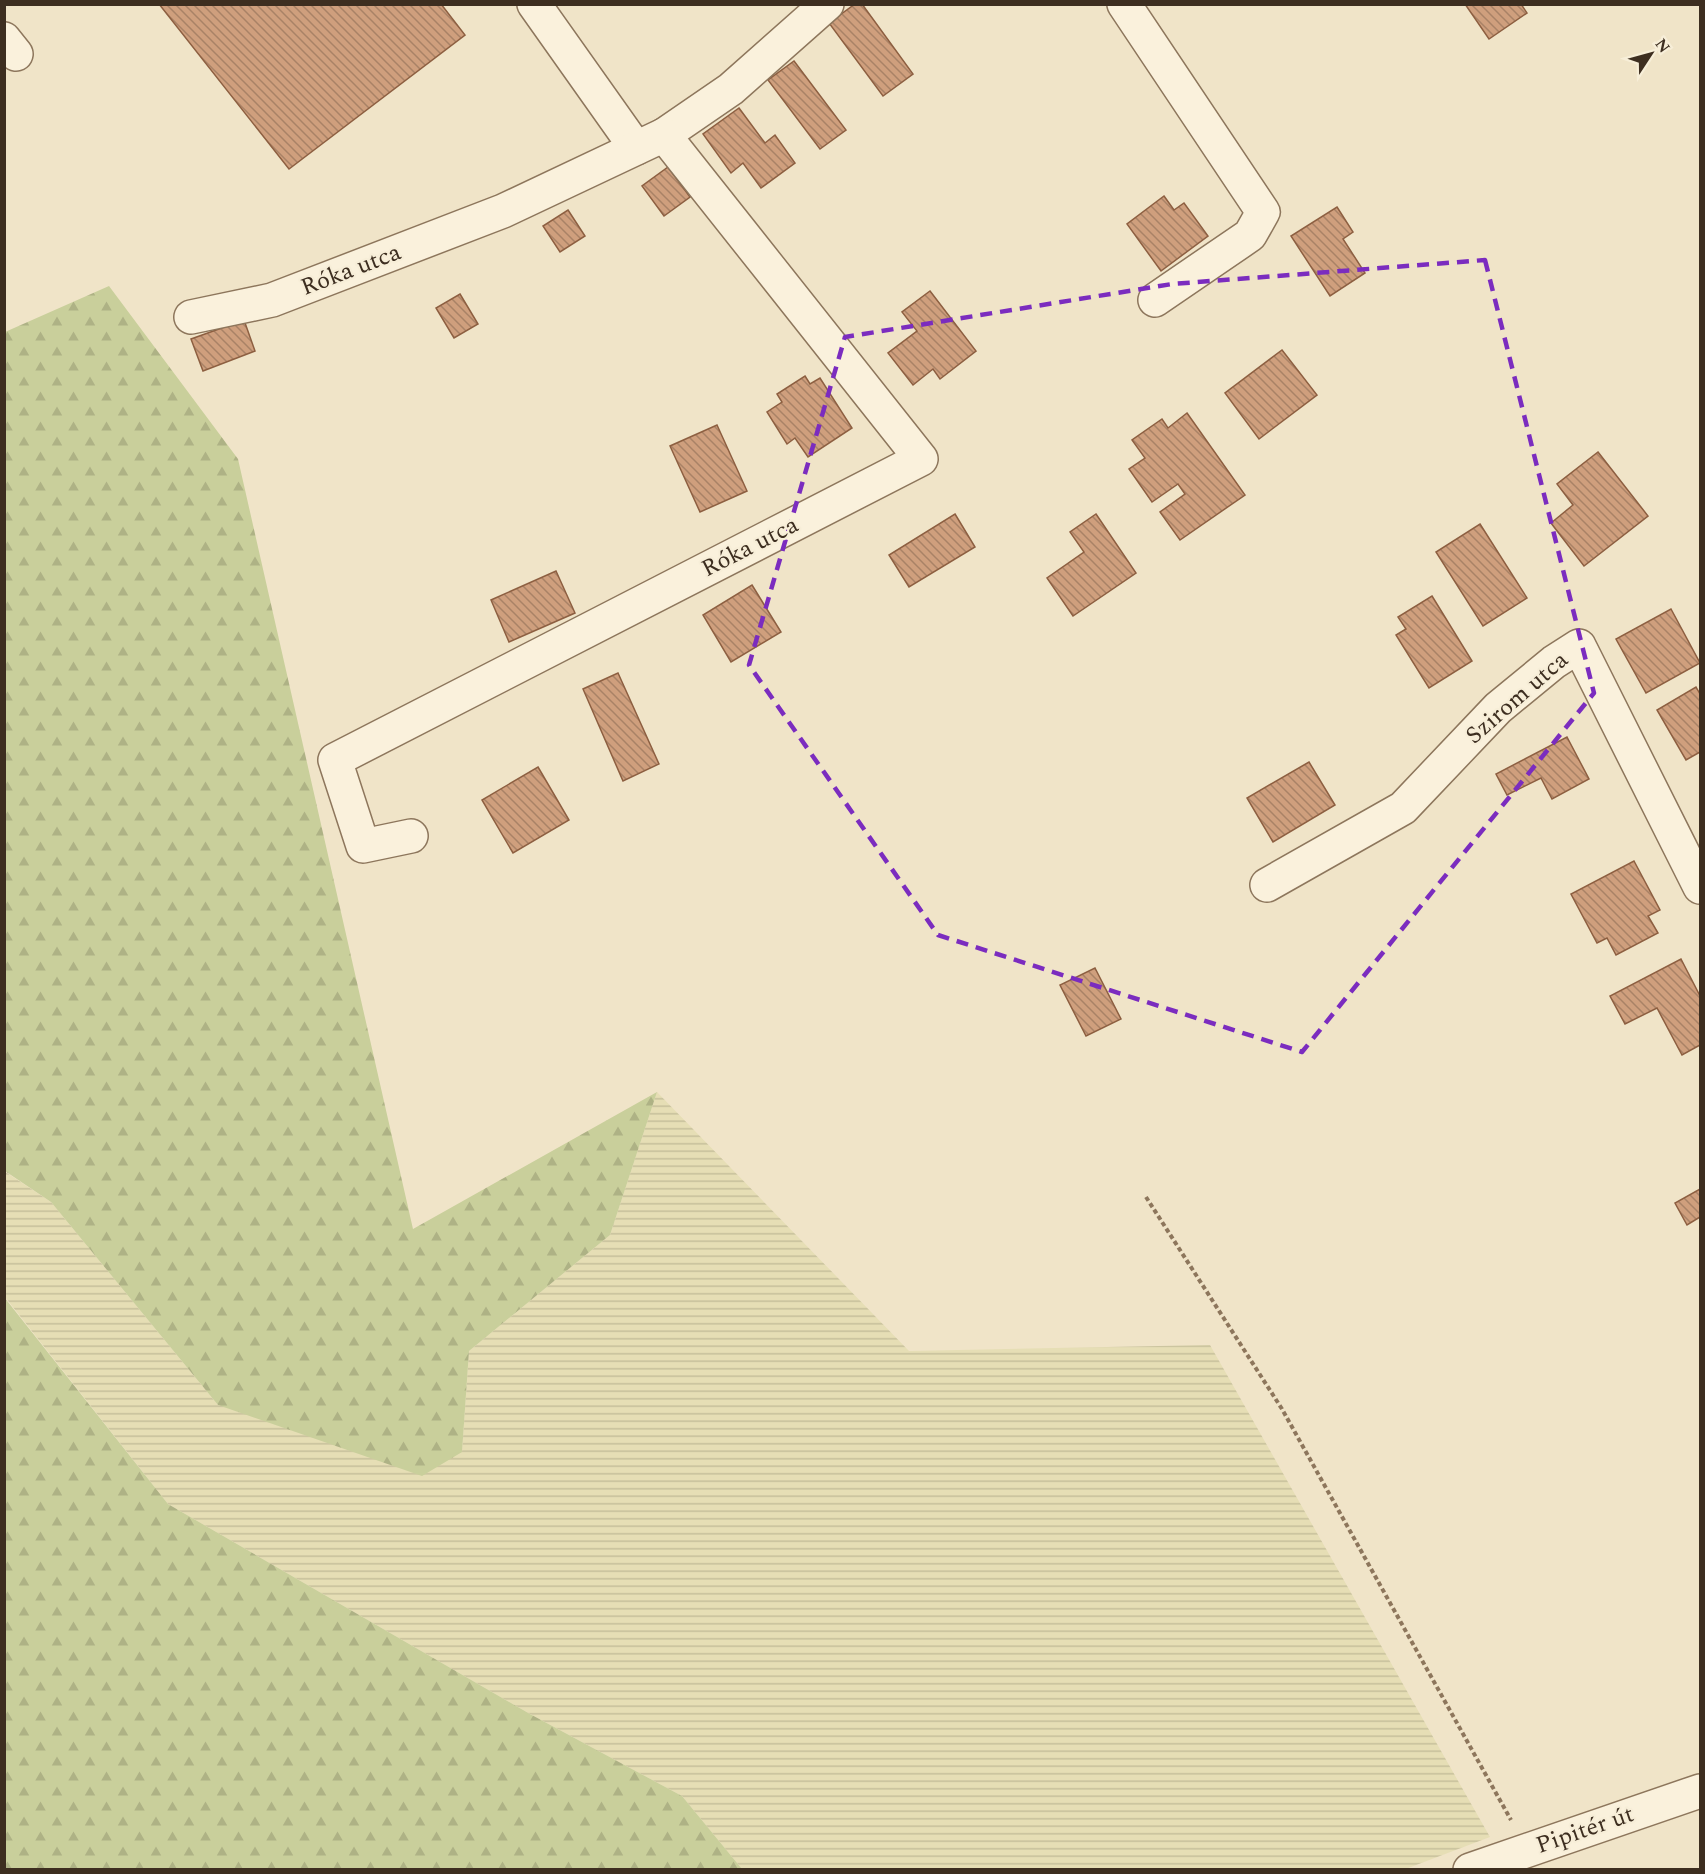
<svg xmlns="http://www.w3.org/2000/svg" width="1705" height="1874" viewBox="0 0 1705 1874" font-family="Spectral,serif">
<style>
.farmland{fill:url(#farmland-rules)}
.forest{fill:url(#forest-firs)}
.building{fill:url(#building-back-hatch);stroke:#8d5f41;stroke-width:1.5}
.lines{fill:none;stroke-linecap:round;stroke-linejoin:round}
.minor-casing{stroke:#8d765c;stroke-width:36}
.path{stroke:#8d765c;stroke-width:4;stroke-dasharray:4.5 3;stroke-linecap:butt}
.minor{stroke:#faf1dc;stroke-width:33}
.marked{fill:none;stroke:#7b2cbf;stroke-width:4.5;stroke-dasharray:12 8;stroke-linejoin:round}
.labels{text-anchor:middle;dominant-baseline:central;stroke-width:4.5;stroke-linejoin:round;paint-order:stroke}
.street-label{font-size:24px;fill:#3d2e20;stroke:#f7eed8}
</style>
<defs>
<pattern id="farmland-rules" width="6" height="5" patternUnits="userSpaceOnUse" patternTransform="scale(1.5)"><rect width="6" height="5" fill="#e6deb5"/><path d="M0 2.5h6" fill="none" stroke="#c6bf9b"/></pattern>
<pattern id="forest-firs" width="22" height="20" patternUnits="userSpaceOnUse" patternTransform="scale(1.5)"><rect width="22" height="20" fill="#c9cf9b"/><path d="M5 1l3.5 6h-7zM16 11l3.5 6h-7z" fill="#aeb285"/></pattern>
<pattern id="building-back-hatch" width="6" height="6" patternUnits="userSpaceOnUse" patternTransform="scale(1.5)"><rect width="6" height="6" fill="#cf9f7d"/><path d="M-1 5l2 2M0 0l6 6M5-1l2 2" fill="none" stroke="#a98266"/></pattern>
</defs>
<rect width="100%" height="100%" fill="#f0e4c8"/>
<!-- farmland -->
<polygon class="farmland" points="657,1092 909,1351 1210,1345 1490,1837 1403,1870 742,1869 682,1796 530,1714 168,1504 5,1297 4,1171 51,1202 218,1405 462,1452 469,1351 610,1235"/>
<!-- forest -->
<g class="forest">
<polygon points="109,286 238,459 413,1229 657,1092 610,1235 469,1351 462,1452 422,1476 218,1405 51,1202 5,1171 5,332"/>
<polygon points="4,1297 168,1504 530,1714 682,1796 742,1869 5,1869"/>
</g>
<!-- building -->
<g class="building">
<polygon points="159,4 441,4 465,35 289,169"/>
<polygon points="855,4 862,4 913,74 883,96 829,23"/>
<polygon points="1465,4 1521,4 1527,13 1489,39"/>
<polygon points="794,61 846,130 820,149 768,80"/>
<polygon points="739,108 765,143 775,135 795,163 761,188 743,163 731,173 703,134"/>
<polygon points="668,167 690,197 664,216 642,186"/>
<polygon points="1164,196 1174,210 1184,203 1208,236 1161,271 1127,224"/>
<polygon points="1337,207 1353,232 1343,239 1365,273 1330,296 1291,236"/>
<polygon points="568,210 585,236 560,252 543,226"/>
<polygon points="930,291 976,351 940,379 933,369 913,385 888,353 917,331 902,312"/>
<polygon points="460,294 478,324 454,338 436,308"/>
<polygon points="244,320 255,351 203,371 191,339"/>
<polygon points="1282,350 1317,395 1259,439 1225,393"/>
<polygon points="805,376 810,384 820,378 852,428 808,457 795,438 787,444 767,412 782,402 777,394"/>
<polygon points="1187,413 1245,495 1180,540 1160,512 1185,494 1178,484 1152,502 1129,469 1145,458 1132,440 1162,419 1168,428"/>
<polygon points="717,425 747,491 700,512 670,446"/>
<polygon points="1598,452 1648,516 1584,566 1551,523 1573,505 1557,484"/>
<polygon points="955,514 975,547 909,587 889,555"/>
<polygon points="1096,514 1136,573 1073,616 1047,578 1084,552 1070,532"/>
<polygon points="1480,524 1527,598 1483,626 1436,552"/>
<polygon points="556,571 575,613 509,642 491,600"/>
<polygon points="752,585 781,632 731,662 703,615"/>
<polygon points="1432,596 1472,661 1429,688 1396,635 1406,629 1398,617"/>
<polygon points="1671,609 1700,663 1646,693 1616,639"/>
<polygon points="618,673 659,764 623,781 583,689"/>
<polygon points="1696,687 1700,694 1700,752 1686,760 1657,710"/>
<polygon points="1567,737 1589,779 1552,799 1541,778 1507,795 1496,774"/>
<polygon points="1309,762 1335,805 1273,842 1247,798"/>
<polygon points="538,767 569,820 513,853 482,800"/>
<polygon points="1634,861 1660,910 1648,916 1658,933 1616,955 1607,938 1597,943 1571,894"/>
<polygon points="1681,959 1700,996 1700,1045 1682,1055 1657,1008 1625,1024 1610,996"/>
<polygon points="1095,968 1121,1019 1086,1036 1060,985"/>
<polygon points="1700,1189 1700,1217 1687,1225 1675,1203"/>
</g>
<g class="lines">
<!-- minor casing -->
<g class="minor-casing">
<g id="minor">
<polyline points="534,4 636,148"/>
<polyline points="1124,4 1263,212 1250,235 1155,300"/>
<polyline points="4,39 16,54"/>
<polyline points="664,135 731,89 827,4"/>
<polyline points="191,317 272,300 503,211 664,135 921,459 335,760 363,846 411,836"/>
<polyline points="1267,885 1403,808 1498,708 1554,662 1579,646 1700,887"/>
<polyline points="1470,1870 1700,1791"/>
</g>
</g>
<!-- path -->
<polyline class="path" points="1146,1197 1282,1409 1511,1820"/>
<!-- minor -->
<use href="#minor" class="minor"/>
</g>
<!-- marked area -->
<path class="marked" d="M 1485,260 L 1594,693 L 1302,1052 L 938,935 L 749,665 L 845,337 L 1172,284 Z"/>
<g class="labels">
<!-- street labels -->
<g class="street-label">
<text transform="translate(351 270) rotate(-21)">Róka utca</text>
<text transform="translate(750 547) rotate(-27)">Róka utca</text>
<text transform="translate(1517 698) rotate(-41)">Szirom utca</text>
<text transform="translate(1585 1830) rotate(-19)">Pipitér út</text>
</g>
</g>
<!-- border -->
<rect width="1705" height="1874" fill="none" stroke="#3d2e20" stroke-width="12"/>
<!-- north arrow -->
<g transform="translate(1651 54) rotate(54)" stroke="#f7eed8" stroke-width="4.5" paint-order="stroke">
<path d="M0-4.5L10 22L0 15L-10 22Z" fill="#3d2e20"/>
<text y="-9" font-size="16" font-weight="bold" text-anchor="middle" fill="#3d2e20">N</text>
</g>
</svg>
